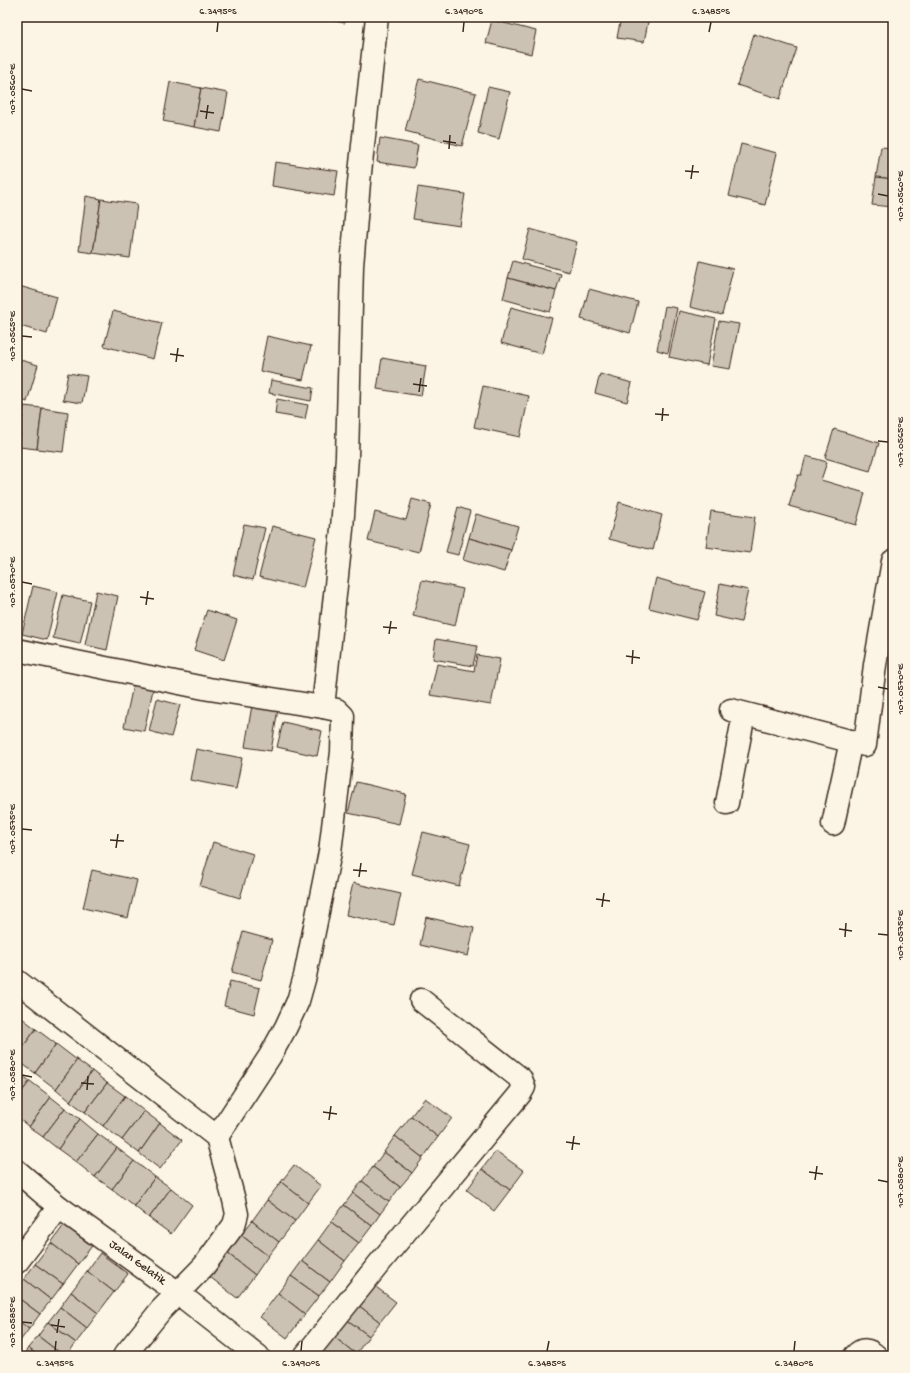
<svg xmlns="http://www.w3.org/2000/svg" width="910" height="1373" viewBox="0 0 910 1373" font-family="'Gochi Hand',sans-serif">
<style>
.building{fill:#ccc2b3;stroke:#3b2a1e}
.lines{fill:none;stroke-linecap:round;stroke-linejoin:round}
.street-casing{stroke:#3b2a1e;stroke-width:25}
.street{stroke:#fcf5e5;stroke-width:22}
.ticks{fill:none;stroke:#3b2a1e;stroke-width:1.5}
.labels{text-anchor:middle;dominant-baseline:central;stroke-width:4;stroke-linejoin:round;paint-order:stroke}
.street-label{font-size:12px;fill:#3b2a1e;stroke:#fcf5e5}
.neatline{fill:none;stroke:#3b2a1e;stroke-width:1.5}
.ticks-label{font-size:10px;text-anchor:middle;fill:#3b2a1e}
</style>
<rect width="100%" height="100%" fill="#fcf5e5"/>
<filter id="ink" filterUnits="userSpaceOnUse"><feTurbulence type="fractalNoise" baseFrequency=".025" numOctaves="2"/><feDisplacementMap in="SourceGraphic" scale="8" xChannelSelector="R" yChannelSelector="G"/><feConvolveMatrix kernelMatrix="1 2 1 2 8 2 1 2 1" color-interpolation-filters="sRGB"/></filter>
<g filter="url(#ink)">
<!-- building -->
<g class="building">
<polygon points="315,17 346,17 345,23"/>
<polygon points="507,17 526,17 525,21"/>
<polygon points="621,17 649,17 644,42 617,38"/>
<polygon points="492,20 536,31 531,54 486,43"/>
<polygon points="754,34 797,48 780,99 737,85"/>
<polygon points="419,79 476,93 462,146 405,131"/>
<polygon points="170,82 201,88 194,127 163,121"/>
<polygon points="488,87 510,92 499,139 478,133"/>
<polygon points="201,88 228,93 221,132 194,127"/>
<polygon points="380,138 418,145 414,168 377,162"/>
<polygon points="17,141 23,142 17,177"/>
<polygon points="741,144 777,153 765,205 729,196"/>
<polygon points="881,147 893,148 893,179 876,177"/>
<polygon points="275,162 338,171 334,196 272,186"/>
<polygon points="876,177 893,179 893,207 872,205"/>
<polygon points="418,187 465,194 460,226 413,219"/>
<polygon points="86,196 101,199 93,253 79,251"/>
<polygon points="101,199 137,204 130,258 93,253"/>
<polygon points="530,229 577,242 569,272 522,259"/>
<polygon points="513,261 561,274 556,291 508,278"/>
<polygon points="700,261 733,269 722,315 690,307"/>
<polygon points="508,278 556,291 550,312 503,299"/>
<polygon points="19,286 57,297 47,334 17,325 17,293"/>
<polygon points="589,289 638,302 630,333 581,319"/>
<polygon points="665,306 677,308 668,353 657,350"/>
<polygon points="511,307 552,318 542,354 501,343"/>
<polygon points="113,311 162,323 153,359 104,346"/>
<polygon points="679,311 716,319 707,365 669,357"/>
<polygon points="719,321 739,324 730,369 711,366"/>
<polygon points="267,336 311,346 303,380 260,371"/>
<polygon points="382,358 426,366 421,396 377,389"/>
<polygon points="17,359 38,365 27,402 17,398"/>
<polygon points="68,373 87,376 82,403 63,400"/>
<polygon points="600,374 632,383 627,402 595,393"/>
<polygon points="271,380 313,388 311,401 269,393"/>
<polygon points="483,386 529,396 520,437 474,427"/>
<polygon points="277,399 308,405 305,419 275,414"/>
<polygon points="24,406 42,408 37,449 19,447"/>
<polygon points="42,408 68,412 63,452 37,449"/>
<polygon points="834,429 879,443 870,471 825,458"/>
<polygon points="806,456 827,462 821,480 865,493 856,525 789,506 798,475 801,475"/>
<polygon points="412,499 431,504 419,552 406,549 406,550 368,541 375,512 406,520"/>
<polygon points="619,502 662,515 653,550 609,539"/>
<polygon points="458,507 470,511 458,555 446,552"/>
<polygon points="711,511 755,517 750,553 706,547"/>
<polygon points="476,514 518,526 511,550 469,538"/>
<polygon points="244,524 265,528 253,580 233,575"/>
<polygon points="272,526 316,537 303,588 259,577"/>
<polygon points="469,538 511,550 504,572 463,560"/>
<polygon points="656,578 705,592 697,620 649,608"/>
<polygon points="422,580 463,589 455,626 413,616"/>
<polygon points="720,584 748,590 741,622 714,616"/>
<polygon points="33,586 58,592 47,640 22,634"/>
<polygon points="96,591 118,596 107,650 85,645"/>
<polygon points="63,595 90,601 80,644 53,638"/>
<polygon points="207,610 237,620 224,660 194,650"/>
<polygon points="436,639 477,646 473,666 433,659"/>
<polygon points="477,655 500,659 491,705 430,695 437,664 474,671"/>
<polygon points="134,681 154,685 144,731 124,727"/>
<polygon points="157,699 180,705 171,737 149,731"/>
<polygon points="252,705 278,709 271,751 245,747"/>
<polygon points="283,722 322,731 317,756 277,747"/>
<polygon points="196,749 242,758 236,789 190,780"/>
<polygon points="356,782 406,794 399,824 348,813"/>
<polygon points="423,832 470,844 459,886 412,874"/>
<polygon points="213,842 253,854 240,898 200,886"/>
<polygon points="92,870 137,880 128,918 83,908"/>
<polygon points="353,883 401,894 394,925 346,915"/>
<polygon points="426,917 474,928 468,956 420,945"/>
<polygon points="243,932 272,940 261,980 232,972"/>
<polygon points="230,981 260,988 254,1014 224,1006"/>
<polygon points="18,1015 36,1029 17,1055 17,1016"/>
<polygon points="36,1029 56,1044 35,1073 17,1060 17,1055"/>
<polygon points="56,1044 77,1060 56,1089 35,1073"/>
<polygon points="77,1060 92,1071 70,1101 56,1089"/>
<polygon points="92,1071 107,1083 85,1112 70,1101"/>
<polygon points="17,1072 30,1081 17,1098"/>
<polygon points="30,1081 51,1097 29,1127 17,1117 17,1098"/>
<polygon points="107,1083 125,1096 103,1126 85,1112"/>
<polygon points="125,1096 144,1111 122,1140 103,1126"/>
<polygon points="51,1097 65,1108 43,1137 29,1127"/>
<polygon points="425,1098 452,1118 438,1137 411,1116"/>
<polygon points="65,1108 80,1119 58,1149 43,1137"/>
<polygon points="144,1111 160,1123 139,1153 122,1140"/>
<polygon points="411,1116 438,1137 423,1158 395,1136"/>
<polygon points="80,1119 98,1134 76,1162 58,1149"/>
<polygon points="160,1123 182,1140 160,1169 139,1153"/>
<polygon points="98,1134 117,1148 95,1177 76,1162"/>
<polygon points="395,1136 423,1158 412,1173 384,1152"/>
<polygon points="117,1148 134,1161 112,1189 95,1177"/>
<polygon points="496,1151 524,1171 510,1190 482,1169"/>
<polygon points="384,1152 412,1173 400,1187 373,1167"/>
<polygon points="134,1161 155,1177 134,1206 112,1189"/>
<polygon points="294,1165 321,1186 308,1203 281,1182"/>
<polygon points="373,1167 400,1187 389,1202 362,1181"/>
<polygon points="482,1169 510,1190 494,1211 467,1190"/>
<polygon points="155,1177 171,1188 149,1218 134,1206"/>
<polygon points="362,1181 389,1202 380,1214 353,1193"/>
<polygon points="281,1182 308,1203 295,1221 267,1200"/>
<polygon points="171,1188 192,1205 171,1234 149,1218"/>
<polygon points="353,1193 380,1214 372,1226 344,1205"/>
<polygon points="267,1200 295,1221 279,1242 252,1221"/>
<polygon points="344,1205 372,1226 359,1243 331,1222"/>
<polygon points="252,1221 279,1242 268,1256 241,1235"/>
<polygon points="331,1222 359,1243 345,1261 318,1240"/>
<polygon points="64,1225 92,1246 78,1264 51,1243"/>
<polygon points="241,1235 268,1256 255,1275 227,1253"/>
<polygon points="318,1240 345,1261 330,1282 302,1261"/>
<polygon points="51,1243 78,1264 63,1284 35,1264"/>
<polygon points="100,1253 128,1274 114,1292 87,1271"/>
<polygon points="227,1253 255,1275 237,1298 210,1277"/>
<polygon points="302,1261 330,1282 319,1296 291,1276"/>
<polygon points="35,1264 63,1284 51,1300 24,1279"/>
<polygon points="87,1271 114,1292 98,1313 71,1292"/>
<polygon points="291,1276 319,1296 305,1314 278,1293"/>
<polygon points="24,1279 51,1300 40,1314 17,1297 17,1287"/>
<polygon points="368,1281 396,1302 380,1322 353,1301"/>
<polygon points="71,1292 98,1313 87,1328 60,1307"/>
<polygon points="278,1293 305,1314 287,1338 260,1317"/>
<polygon points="17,1297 40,1314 29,1329 17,1320"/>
<polygon points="353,1301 380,1322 369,1336 342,1316"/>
<polygon points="60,1307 87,1328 76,1343 48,1322"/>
<polygon points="342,1316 369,1336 356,1354 329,1333"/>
<polygon points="17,1320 29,1329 20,1341 17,1338"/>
<polygon points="48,1322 76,1343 66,1356 64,1356 38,1336"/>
<polygon points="329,1333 356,1354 355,1356 312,1356"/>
<polygon points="38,1336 64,1356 39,1356 28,1348"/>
<polygon points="28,1348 39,1356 23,1356"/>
</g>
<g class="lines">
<!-- street casing -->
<g class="street-casing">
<g id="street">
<polyline points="17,650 209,689 323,707"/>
<polyline points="731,710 865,745 875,665 893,561"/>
<polyline points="727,803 744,714"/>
<polyline points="833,824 851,741"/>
<polyline points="17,981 217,1137 234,1200 237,1214 234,1225 204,1266 161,1310 124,1356"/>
<polyline points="217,1137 270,1056 286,1027 298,1001 305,976 330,852 342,752 343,716 337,710 323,707 342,529 347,457 352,266 359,182 377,17"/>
<polyline points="17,1171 59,1207 178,1293 258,1356"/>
<polyline points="17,1262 59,1207"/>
<polyline points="305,1356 378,1265 520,1094 524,1087 521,1079 421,1000"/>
<path d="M 855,1356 C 862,1348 869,1349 876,1356"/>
</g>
</g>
<!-- street -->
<use href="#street" class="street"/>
</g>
</g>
<!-- ticks -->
<path class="ticks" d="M 217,32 L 218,22M 463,32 L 464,22M 709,32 L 711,22M 22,89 L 32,91M 200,111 L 214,113M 206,119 L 208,105M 443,141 L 456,143M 449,149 L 450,135M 685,171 L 699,172M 691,179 L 693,165M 878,194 L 888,196M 22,336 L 32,337M 170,354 L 184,356M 176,362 L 178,348M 413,384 L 427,386M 419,392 L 421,378M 655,414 L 669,415M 662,421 L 663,408M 878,441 L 888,442M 22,582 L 32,584M 140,597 L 154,599M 146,605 L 148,591M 383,627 L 397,628M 389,634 L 391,621M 626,656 L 640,658M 632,664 L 633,650M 878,687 L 888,689M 22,829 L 32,830M 110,840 L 124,841M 116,848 L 118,834M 353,870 L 367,871M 359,877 L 361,863M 596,899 L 610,901M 602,907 L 604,893M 839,929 L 852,931M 878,934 L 888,935M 845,937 L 846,923M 22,1075 L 32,1077M 81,1083 L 94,1084M 87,1090 L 88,1076M 323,1112 L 337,1114M 329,1120 L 331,1106M 566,1142 L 580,1144M 572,1150 L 574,1136M 809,1172 L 823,1174M 815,1180 L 817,1166M 878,1180 L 888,1182M 22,1322 L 32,1323M 51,1325 L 65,1327M 57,1333 L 59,1319M 55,1351 L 56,1341M 301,1351 L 302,1341M 547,1351 L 549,1341M 794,1351 L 795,1341"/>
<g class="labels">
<!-- street labels -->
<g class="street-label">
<text transform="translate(137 1263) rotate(36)">Jalan Gelatik</text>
</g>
</g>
<!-- margin -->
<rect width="910" height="1373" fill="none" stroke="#fcf5e5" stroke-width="44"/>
<rect x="22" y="22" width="866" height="1329" class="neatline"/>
<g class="ticks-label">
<text x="218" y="14">6.3495°S</text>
<text x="464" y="14">6.3490°S</text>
<text x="711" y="14">6.3485°S</text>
<text transform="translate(11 89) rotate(-90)" y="4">107.0560°E</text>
<text transform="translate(899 196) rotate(-90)" y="4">107.0560°E</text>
<text transform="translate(11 336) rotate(-90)" y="4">107.0565°E</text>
<text transform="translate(899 442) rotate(-90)" y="4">107.0565°E</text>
<text transform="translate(11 582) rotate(-90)" y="4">107.0570°E</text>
<text transform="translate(899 689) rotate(-90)" y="4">107.0570°E</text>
<text transform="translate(11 829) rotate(-90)" y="4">107.0575°E</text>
<text transform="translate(899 935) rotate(-90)" y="4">107.0575°E</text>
<text transform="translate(11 1075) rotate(-90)" y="4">107.0580°E</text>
<text transform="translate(899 1182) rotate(-90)" y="4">107.0580°E</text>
<text transform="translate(11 1322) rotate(-90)" y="4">107.0585°E</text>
<text x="55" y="1366">6.3495°S</text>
<text x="301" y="1366">6.3490°S</text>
<text x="547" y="1366">6.3485°S</text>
<text x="794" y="1366">6.3480°S</text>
</g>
</svg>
